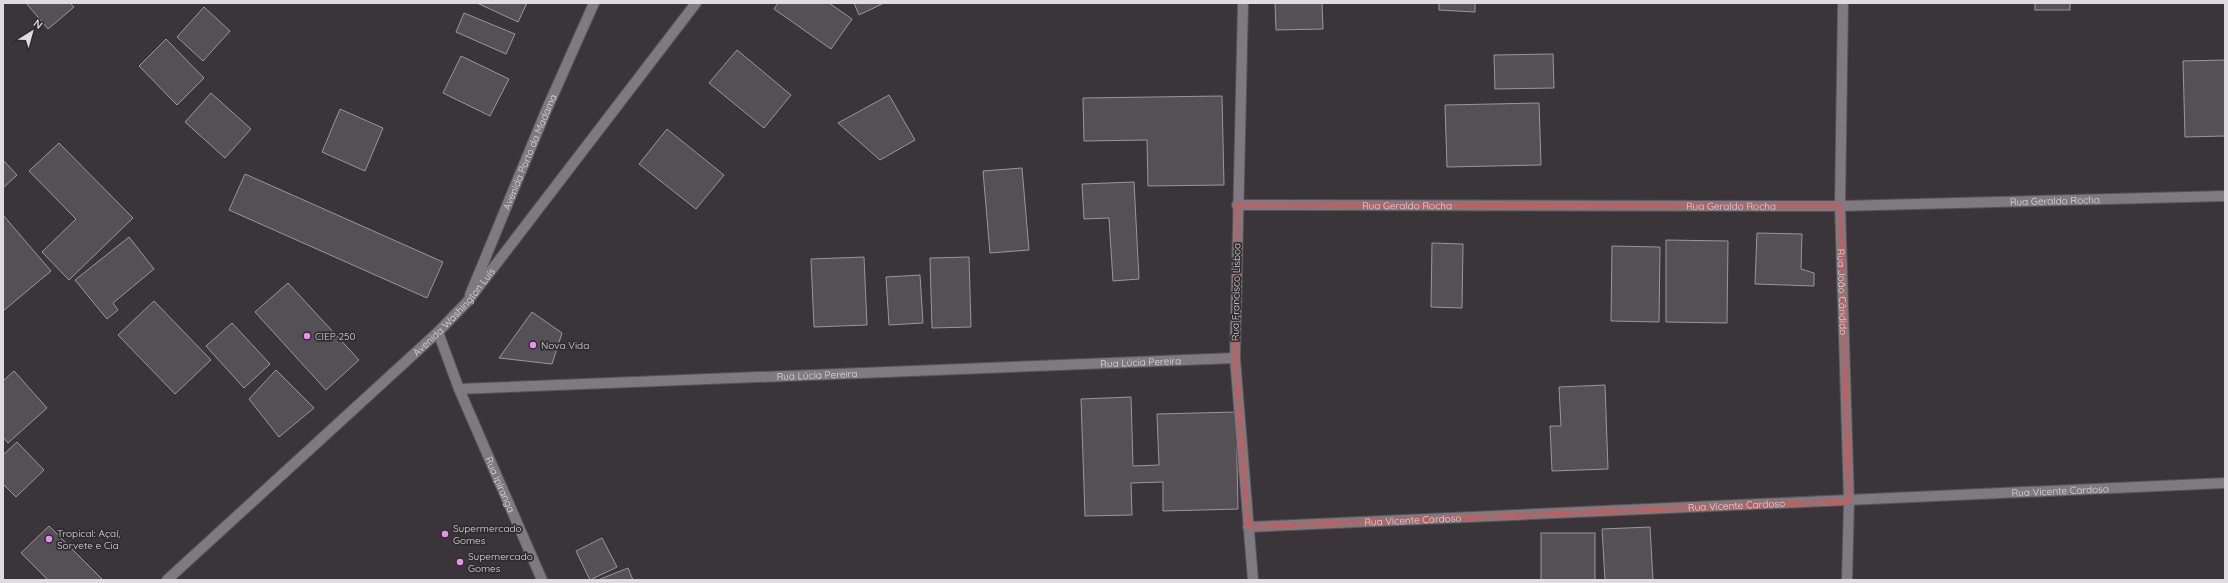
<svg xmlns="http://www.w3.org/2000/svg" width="2228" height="583" viewBox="0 0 2228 583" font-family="Quicksand,sans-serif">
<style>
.building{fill:#555055;stroke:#9b969b}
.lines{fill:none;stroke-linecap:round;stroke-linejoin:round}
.street-casing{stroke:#565256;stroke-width:12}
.secondary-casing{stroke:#565256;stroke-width:12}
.street{stroke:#7f7a7f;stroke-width:10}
.secondary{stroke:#7f7a7f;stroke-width:10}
.marked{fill:none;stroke:#d85556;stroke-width:3;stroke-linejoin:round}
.poi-dot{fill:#f08bf6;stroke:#2f2b2f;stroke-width:1.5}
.labels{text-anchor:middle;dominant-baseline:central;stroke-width:3.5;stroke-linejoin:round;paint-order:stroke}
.street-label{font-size:10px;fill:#dedcdf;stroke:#2f2b2f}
.poi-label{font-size:10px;fill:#dedcdf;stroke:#2f2b2f;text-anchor:start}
</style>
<rect width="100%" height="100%" fill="#393539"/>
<!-- building -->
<g class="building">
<polygon points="26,3 70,3 74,7 48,29"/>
<polygon points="477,3 527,3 518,22"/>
<polygon points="778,3 829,3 852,19 831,49 774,9"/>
<polygon points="854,3 884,3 859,15"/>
<polygon points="1275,3 1322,3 1323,29 1276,30"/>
<polygon points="1439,3 1475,3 1475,12 1439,10"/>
<rect x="2035" y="3" width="35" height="7"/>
<polygon points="204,7 230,31 203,61 177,37"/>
<polygon points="464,13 515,34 506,54 456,32"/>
<polygon points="166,39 204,78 177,105 139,66"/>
<polygon points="737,50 791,95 764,128 709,83"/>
<polygon points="1553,54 1554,88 1495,89 1494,55"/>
<polygon points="461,56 509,79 490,116 443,93"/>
<polygon points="2225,60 2225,136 2185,137 2183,61"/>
<polygon points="211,93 251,129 225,158 185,122"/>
<polygon points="889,95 915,140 880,160 838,123"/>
<polygon points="1222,96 1224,185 1148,186 1147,140 1084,141 1083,98"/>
<polygon points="1539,103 1541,165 1447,167 1445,105"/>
<polygon points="340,109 383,128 365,171 322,152"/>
<polygon points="667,129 724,175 696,209 639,164"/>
<polygon points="59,143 133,218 69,280 42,252 76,219 29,171"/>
<polygon points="3,160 17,175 3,188"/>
<polygon points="1022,168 1029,250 990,253 983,171"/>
<polygon points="245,174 443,262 427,298 229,210"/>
<polygon points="1134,182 1139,279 1113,281 1109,218 1084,219 1082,184"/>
<polygon points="3,215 51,271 3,311"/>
<polygon points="1757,233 1802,234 1801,269 1814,273 1814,286 1755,284"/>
<polygon points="129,237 154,269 113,303 118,310 107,319 75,280"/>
<polygon points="1666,240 1728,241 1727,323 1666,322"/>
<polygon points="1432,243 1463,244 1462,308 1431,307"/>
<polygon points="1612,246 1660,247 1659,322 1611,321"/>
<polygon points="864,257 867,325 814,327 811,259"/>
<polygon points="969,257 971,327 932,328 930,258"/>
<polygon points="920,275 923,323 889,325 886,277"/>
<polygon points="288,283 359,360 326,390 255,312"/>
<polygon points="154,301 211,360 175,394 118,335"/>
<polygon points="532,312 562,333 552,364 499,358"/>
<polygon points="232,323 270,364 244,388 206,346"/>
<polygon points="276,370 314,408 279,437 249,399"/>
<polygon points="14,371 47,408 8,443 3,437 3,381"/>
<polygon points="1605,385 1608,469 1552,471 1550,426 1561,426 1559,387"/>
<polygon points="1131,397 1133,466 1159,465 1157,414 1236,412 1238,509 1163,511 1163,482 1131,483 1132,515 1085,516 1081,399"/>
<polygon points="17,442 44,470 16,497 3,484 3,455"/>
<polygon points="49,526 103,580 48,580 21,553"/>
<polygon points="1650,527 1653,580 1605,580 1602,529"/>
<rect x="1541" y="533" width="54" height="47"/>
<polygon points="602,538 617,567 590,580 576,551"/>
<polygon points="628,568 633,580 598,580"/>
</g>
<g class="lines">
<!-- street casing -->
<g class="street-casing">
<g id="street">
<polyline points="1243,3 1235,358 1253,580"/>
<path id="s1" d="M 1843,3 L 1840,206 L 1849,501 L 1847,580"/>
<path id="s2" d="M 1237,205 L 1840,206 L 2225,196"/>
<path id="s3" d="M 470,295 L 546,111 L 594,3"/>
<path id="s4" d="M 438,332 L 459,389 L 1235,358"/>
<path id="s5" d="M 459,389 L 542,580"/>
<path id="s6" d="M 1248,527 L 2225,483"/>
</g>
</g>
<!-- secondary casing -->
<g class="secondary-casing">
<g id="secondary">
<path id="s7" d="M 167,580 L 438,332 L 467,302 L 696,3"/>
</g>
</g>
<!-- street -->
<use href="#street" class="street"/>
<!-- secondary -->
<use href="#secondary" class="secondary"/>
</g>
<!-- marked area -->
<path class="marked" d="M 1237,205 L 1840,206 L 1849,501 L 1248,527 L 1235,358 Z"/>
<!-- markers -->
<g class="poi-dot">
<circle cx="307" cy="336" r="4"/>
<circle cx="533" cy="345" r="4"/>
<circle cx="445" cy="534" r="4"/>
<circle cx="49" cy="539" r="4"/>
<circle cx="460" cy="562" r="4"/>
</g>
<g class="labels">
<!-- street labels -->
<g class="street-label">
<text stroke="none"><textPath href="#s3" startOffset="155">Avenida Porto da Madama</textPath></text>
<text stroke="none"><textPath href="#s2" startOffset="818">Rua Geraldo Rocha</textPath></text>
<text stroke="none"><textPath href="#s2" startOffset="170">Rua Geraldo Rocha</textPath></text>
<text stroke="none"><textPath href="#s2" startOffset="494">Rua Geraldo Rocha</textPath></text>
<text transform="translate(1236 292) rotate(-89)">Rua Francisco Lisboa</text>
<text stroke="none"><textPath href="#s1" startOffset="289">Rua João Cândido</textPath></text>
<text stroke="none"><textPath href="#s7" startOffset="393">Avenida Washington Luís</textPath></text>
<text stroke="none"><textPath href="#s4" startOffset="743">Rua Lúcia Pereira</textPath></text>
<text stroke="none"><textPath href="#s4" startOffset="419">Rua Lúcia Pereira</textPath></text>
<text stroke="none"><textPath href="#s5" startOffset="104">Rua Ipiranga</textPath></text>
<text stroke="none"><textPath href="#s6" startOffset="813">Rua Vicente Cardoso</textPath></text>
<text stroke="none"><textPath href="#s6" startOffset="489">Rua Vicente Cardoso</textPath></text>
<text stroke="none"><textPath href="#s6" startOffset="165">Rua Vicente Cardoso</textPath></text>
</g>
<!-- poi labels -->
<g class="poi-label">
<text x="315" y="336">CIEP 250</text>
<text x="541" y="345">Nova Vida</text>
<text x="453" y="528">Supermercado<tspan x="453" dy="12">Gomes</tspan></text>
<text x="57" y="533">Tropical: Açaí,<tspan x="57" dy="12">Sorvete e Cia</tspan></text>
<text x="468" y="556">Supemercado<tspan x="468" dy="12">Gomes</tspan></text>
</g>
</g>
<!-- border -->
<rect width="2228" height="583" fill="none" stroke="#dedcdf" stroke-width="8"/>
<!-- north arrow -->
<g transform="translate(32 32) rotate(37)" stroke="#2f2b2f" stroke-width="3" paint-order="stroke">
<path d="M0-3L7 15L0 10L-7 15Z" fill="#dedcdf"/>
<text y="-6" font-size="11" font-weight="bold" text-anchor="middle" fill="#dedcdf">N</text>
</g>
</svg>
